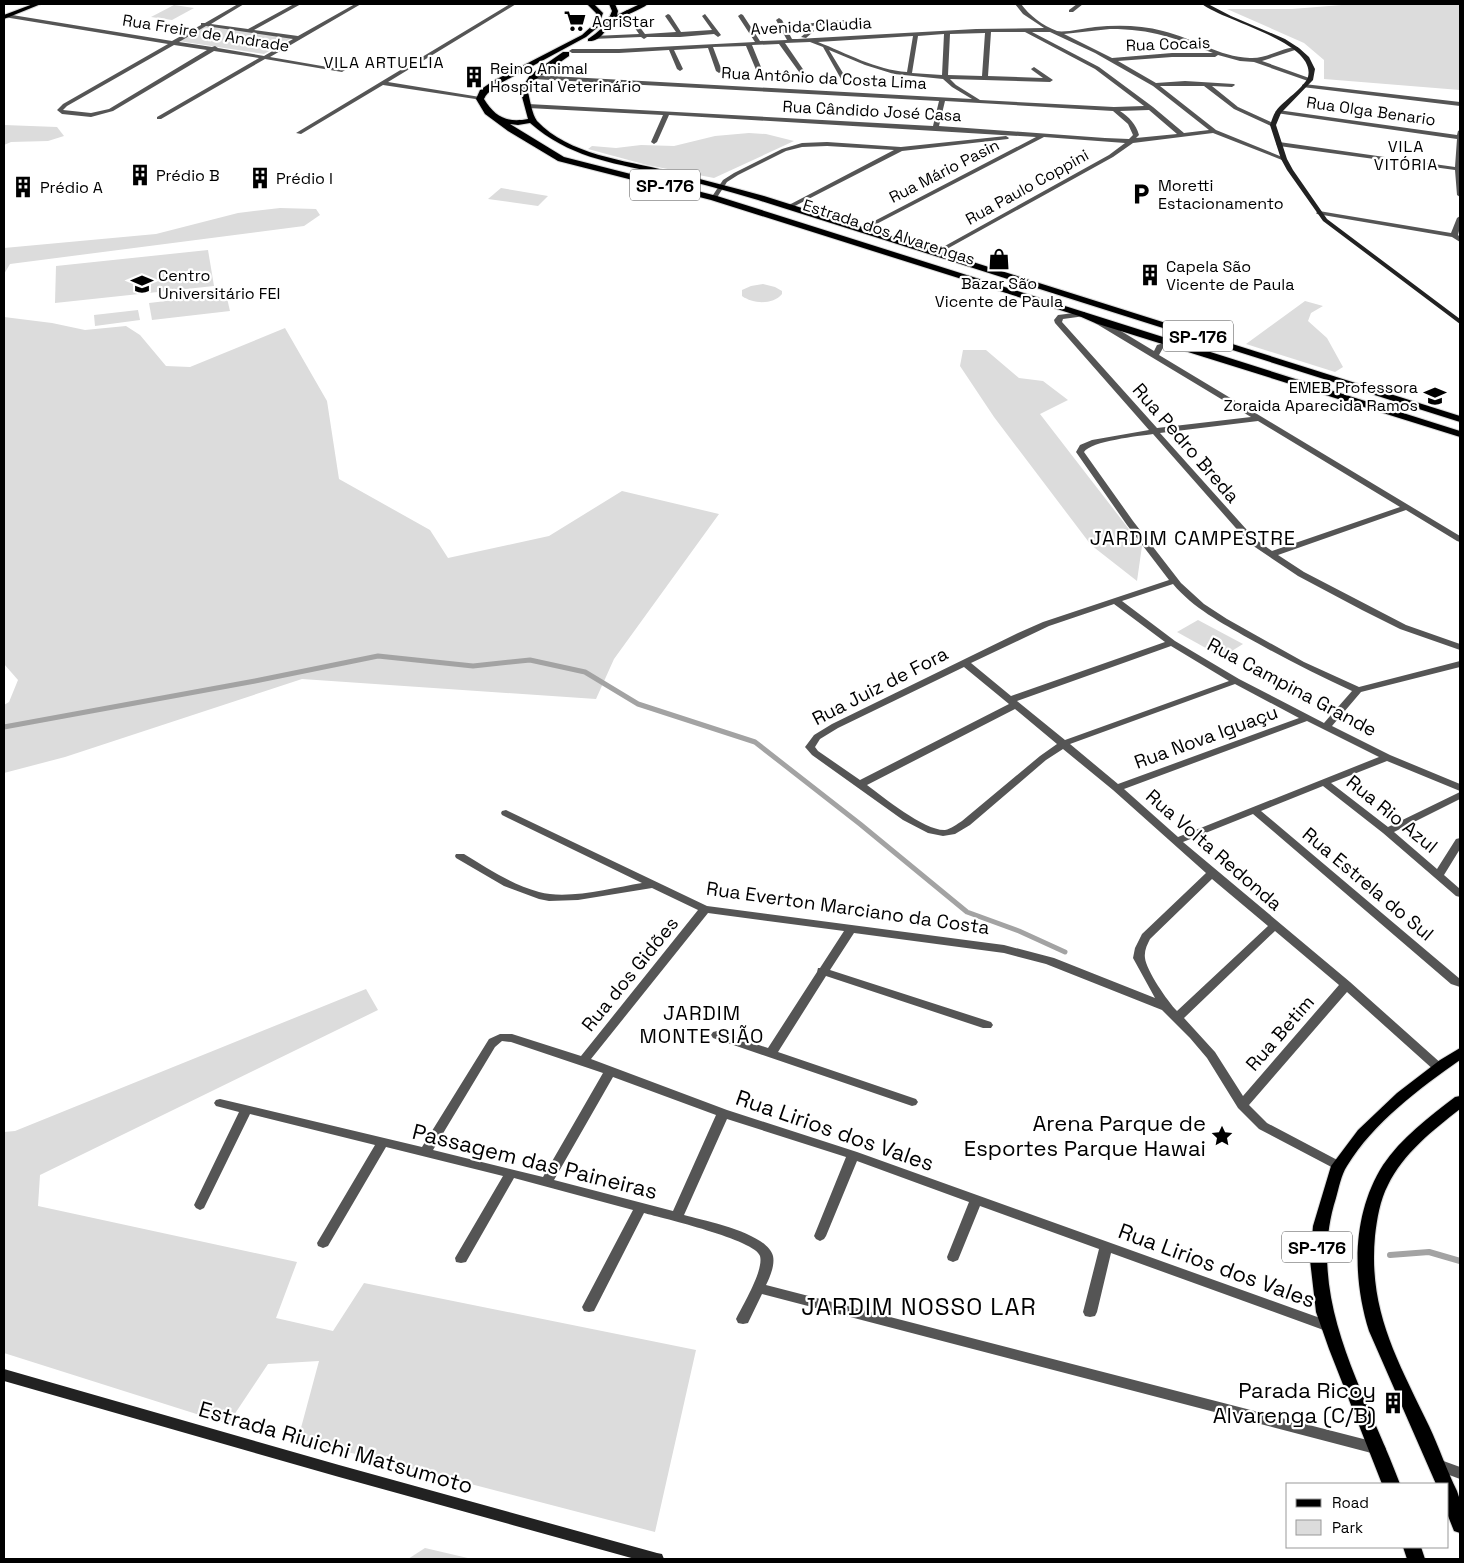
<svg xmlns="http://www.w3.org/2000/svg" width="1464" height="1563" viewBox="0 0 1464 1563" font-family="'Space Grotesk',sans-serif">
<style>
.green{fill:#dcdcdc}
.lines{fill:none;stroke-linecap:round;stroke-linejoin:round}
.stream-far1{stroke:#a3a3a3;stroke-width:5}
.stream{stroke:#a3a3a3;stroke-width:6}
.primary-casing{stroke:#dbdbdb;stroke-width:2}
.street{fill:#555;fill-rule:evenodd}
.secondary{fill:#222;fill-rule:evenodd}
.primary{fill:#000;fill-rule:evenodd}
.labels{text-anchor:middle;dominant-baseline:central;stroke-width:4.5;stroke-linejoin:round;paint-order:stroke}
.far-poi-label{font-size:16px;fill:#000;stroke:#fff;text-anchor:start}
.far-street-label{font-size:16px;fill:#000;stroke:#fff}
.far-neighbourhood-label{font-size:16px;letter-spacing:1px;fill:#000;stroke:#fff}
.shield{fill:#fff;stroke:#4c4c4c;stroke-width:1}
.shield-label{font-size:18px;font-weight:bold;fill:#000}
.street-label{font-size:19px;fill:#000;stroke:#fff}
.neighbourhood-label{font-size:20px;letter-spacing:1px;fill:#000;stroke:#fff}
.near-poi-label{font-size:22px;fill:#000;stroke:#fff;text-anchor:end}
.near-street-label{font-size:22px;fill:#000;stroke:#fff}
.near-neighbourhood-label{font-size:24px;letter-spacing:1px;fill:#000;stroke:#fff}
</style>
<rect width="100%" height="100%" fill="#fff"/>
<!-- green -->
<g class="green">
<polygon points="1354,4 1460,4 1460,90 1324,79 1324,60 1304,43 1227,9 1292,9"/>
<polygon points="174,5 194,8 172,20 151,17"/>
<polygon points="207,25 292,38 264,54 178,41"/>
<polygon points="4,125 57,127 64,136 48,141 11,142 4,145"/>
<polygon points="749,133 766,134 794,141 714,178 647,165 588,149 592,146 616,148 641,145 674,146 715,136"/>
<polygon points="501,188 548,196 538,206 488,199"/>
<polygon points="280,208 316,209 320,215 304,226 10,264 4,274 4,248 156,234 238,213"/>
<polygon points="208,250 214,286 55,303 56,266"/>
<path d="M 763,284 L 775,287 L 782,291 L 782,294 C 773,305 753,304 742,296 L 742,290 L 751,286 Z"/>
<polygon points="226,294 230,311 152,320 149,303"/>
<polygon points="1305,301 1323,306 1311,313 1308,321 1327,338 1343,367 1335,372 1246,344"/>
<polygon points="138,310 140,320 95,326 94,315"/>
<polygon points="4,317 52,323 85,330 126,326 140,335 166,366 190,367 285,328 327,401 339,479 430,530 448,558 549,536 622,491 719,514 614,659 596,699 302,679 65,757 4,773 4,705 9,702 18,680 4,664"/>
<polygon points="963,350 986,350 1019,378 1043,381 1068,400 1040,414 1142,546 1137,581 1091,545 994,417 960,366"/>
<polygon points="1198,620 1243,644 1222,657 1177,632"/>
<polygon points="366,989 378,1010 40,1175 38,1206 297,1262 276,1318 333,1331 364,1283 696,1350 655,1532 298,1439 319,1361 268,1364 228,1424 4,1353 4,1132 15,1131"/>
<polygon points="425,1548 472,1559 408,1559"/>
</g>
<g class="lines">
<!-- stream-far1 -->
<polyline class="stream-far1" points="4,727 255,681 378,656 473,666 530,660 585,672 638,704 755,742 860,824 967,912 1019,931 1065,952"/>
<!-- stream -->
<polyline class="stream" points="1390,1255 1429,1252 1460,1261"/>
<!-- primary casing -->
<g class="primary-casing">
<g id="primary">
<polygon points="33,4 41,4 4,19 4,15"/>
<path d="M 587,4 L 594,4 L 603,13 L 598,27 L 586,37 L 499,84 L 513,85 L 522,88 L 530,75 L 563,52 L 569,52 L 569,56 L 536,79 L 528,92 C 530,100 532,114 537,121 C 569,155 624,160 668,171 C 700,179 732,187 764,196 L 1460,416 L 1460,422 L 758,200 C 725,190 691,181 657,173 C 609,162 569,157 530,123 L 518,125 L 510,124 L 564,157 L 717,196 L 1460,431 L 1460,437 L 1095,323 L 1079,316 L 711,200 L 558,161 L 508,131 L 485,114 L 476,99 L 480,90 L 493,81 L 582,35 L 593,25 L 596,13 ZM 504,88 L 514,90 L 521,93 L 528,119 C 507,123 495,117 484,99 C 488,90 494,89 504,88 Z"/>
<path d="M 609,4 L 615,4 L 618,11 L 617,15 L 640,4 L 648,4 C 639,11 626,14 616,20 C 606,27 602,42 588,41 L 588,39 C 599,32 607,24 612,11 Z"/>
<path d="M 1460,1048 L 1460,1060 C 1419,1089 1374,1122 1347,1166 C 1341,1175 1339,1188 1336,1198 C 1304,1298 1366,1392 1400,1484 L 1382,1484 L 1329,1349 L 1316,1312 L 1310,1260 L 1313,1226 L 1331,1166 L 1358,1130 L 1397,1093 L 1440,1060 Z"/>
<path d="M 1460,1096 L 1460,1109 C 1433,1130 1403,1154 1388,1185 C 1380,1200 1377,1219 1375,1236 C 1368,1311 1398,1361 1429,1426 C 1439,1447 1447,1471 1457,1491 L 1460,1500 L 1460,1533 L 1454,1531 L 1448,1516 L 1448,1484 L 1436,1484 L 1369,1331 C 1352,1277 1352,1214 1383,1165 C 1401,1138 1429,1117 1455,1097 Z"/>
<polygon points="1403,1547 1421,1547 1425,1559 1407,1559"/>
</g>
</g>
<!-- street -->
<g class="street">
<path d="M 238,4 L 244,4 L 211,24 L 248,29 L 294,4 L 301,4 L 254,30 L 298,36 L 355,4 L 361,4 L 270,57 L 345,70 L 342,72 L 265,59 L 161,119 L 157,119 L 157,117 L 259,58 L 214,51 L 113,111 L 91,117 L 62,114 L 57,110 L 63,104 L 168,44 L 4,17 L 6,14 L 172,41 L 201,25 L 201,23 L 205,23 ZM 206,26 L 293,39 L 264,56 L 218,48 L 215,46 L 212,47 L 179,42 ZM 174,45 L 207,50 L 109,109 L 91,113 L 63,110 L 67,106 Z"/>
<polygon points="510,4 516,4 388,82 480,97 483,99 482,100 383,85 301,134 296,133"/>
<path d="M 1015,4 L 1021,4 C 1029,15 1043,26 1057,31 C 1064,33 1086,28 1095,27 C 1117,25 1141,25 1163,31 C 1193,38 1219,57 1250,58 C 1267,59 1282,47 1298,47 L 1298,49 L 1262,61 L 1312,79 L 1312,81 L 1308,81 L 1254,62 L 1240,61 L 1218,55 L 1215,57 L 1172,57 L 1118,61 L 1156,83 L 1185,81 L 1234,84 L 1235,85 L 1232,87 L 1212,86 L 1238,107 L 1275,124 L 1275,126 L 1271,126 L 1234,109 L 1204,86 L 1160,86 L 1216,130 L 1287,159 L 1282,160 L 1213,133 L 1133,143 L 1113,157 L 936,255 L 934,254 L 934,252 L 1109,155 L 1125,143 L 1044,137 L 861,232 L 859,231 L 859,229 L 1036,137 L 669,115 L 657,142 L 654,144 L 651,142 L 663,115 L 528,108 L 525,106 L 528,104 L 933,126 L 939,101 L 533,79 L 530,77 L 533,75 L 972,99 L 952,87 L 943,79 L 894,74 L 865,65 L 829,50 L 846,78 L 841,79 L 823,47 L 810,42 L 785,43 L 807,75 L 804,77 L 802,76 L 779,44 L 752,45 L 763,72 L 760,74 L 757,72 L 746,46 L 713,47 L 722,71 L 719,73 L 716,71 L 708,48 L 674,50 L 683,69 L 680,71 L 677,69 L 669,50 L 619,53 L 572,53 L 569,51 L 572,49 L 619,49 L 755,42 L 738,16 L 741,14 L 743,15 L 760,41 L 787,40 L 776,20 L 779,18 L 782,20 L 792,39 L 797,39 L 976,29 L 1044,28 L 1023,14 ZM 1110,29 C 1153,29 1174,38 1213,53 L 1172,53 L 1112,58 L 1064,34 ZM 991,32 L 1025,32 L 1095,69 L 1144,106 L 1114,107 L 980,100 L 956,85 L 950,79 L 1050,82 L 1053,80 L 1034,67 L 1031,69 L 1032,70 L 1043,78 L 988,76 ZM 1032,32 L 1050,32 L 1095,53 L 1153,86 L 1209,130 L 1184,133 L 1153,107 L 1099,67 ZM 985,33 L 982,76 L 948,75 L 950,34 ZM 944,34 L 942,75 L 912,73 L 918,36 ZM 913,36 L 907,72 C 876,70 846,53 818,42 ZM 945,101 L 1113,111 L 1128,124 L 1133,135 L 1129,139 L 1105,138 L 939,126 ZM 1149,110 L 1177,134 L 1136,138 L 1139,135 C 1136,124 1129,117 1120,111 Z"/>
<polygon points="1077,4 1083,4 1073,12 1069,12 1069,10"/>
<polygon points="627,10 645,34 676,32 665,16 668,14 670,15 681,32 712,30 702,16 705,14 721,35 718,37 714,34 680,37 647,37 644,39 641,37 592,39 592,37 594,36 639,34 624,12"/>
<polygon points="844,20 846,21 846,23 810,26 814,31 813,32 806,38 801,37 808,31 803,25 804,24"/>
<polygon points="1304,84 1460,102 1460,106 1302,87 1302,85"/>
<polygon points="1278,110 1457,135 1458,131 1460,130 1460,197 1457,195 1455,170 1279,146 1276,144 1279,142 1455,167 1457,139 1276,113 1275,112"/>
<polygon points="1006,136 1009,138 1008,139 902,151 789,209 787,208 787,206 894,150 827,146 802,147 786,151 738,175 727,182 716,199 711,198 723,180 734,173 782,149 802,143 827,142 901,147"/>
<polygon points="1319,211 1451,233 1457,218 1460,216 1460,227 1458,235 1460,237 1460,242 1452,237 1317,214 1316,213"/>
<path d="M 1082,312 L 1085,312 L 1085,316 L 1063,319 L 1062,322 L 1157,428 L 1251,417 L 1095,323 L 1095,319 L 1101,319 L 1154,351 L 1157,345 L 1171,341 L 1174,341 L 1174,345 L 1163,348 L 1159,355 L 1460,536 L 1460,542 L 1457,541 L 1406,510 L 1278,555 L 1304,572 L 1406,625 L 1460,644 L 1460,650 L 1400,629 L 1362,610 L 1298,576 L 1249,543 L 1153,434 C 1139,436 1091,441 1084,452 L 1133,521 L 1181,583 L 1204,604 L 1227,619 L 1304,662 L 1359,687 L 1460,661 L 1460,667 L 1361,692 L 1332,726 L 1390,755 L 1460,784 L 1460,791 L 1387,761 L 1331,783 L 1388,827 L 1460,792 L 1460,799 L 1394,832 L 1437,869 L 1456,839 L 1460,838 L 1460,849 L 1444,875 L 1460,889 L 1460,897 L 1456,896 L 1383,833 L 1323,786 L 1261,811 L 1460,979 L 1460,987 L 1451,984 L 1253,814 L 1183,842 L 1350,982 L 1443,1065 L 1445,1068 L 1443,1071 L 1435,1071 L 1347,992 L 1249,1105 L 1267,1123 L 1343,1163 L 1345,1166 L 1343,1169 L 1339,1171 L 1259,1129 L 1238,1108 L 1207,1058 L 1190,1038 L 1162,1010 L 1046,964 L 1004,953 L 854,933 L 830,970 L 991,1022 L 993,1025 L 991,1028 L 983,1028 L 826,976 L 778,1052 L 916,1099 L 918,1102 L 916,1105 L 912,1106 L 713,1038 L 711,1035 L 713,1032 L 717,1031 L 768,1048 L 817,972 L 818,968 L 820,968 L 844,931 L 708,913 L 591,1059 L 727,1110 L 857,1152 L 1334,1323 L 1336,1327 L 1334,1331 L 1329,1332 L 1111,1253 L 1097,1312 L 1095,1316 L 1090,1317 L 1085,1316 L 1083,1312 L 1099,1249 L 980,1206 L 958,1260 L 953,1262 L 948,1260 L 947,1257 L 969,1202 L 857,1161 L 826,1236 L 824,1239 L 820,1241 L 816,1239 L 814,1236 L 846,1157 L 727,1119 L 684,1215 C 706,1221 767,1233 773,1256 C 775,1265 770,1277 766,1285 L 1379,1443 L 1384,1445 L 1386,1449 L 1384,1453 L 1379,1455 L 762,1294 L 748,1323 L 743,1324 L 738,1323 L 736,1319 C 743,1305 764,1270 760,1256 C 756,1240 662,1218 644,1213 L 594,1311 L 589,1312 L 584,1311 L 582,1307 L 633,1210 L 514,1178 L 466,1262 L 461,1263 L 456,1262 L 455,1258 L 503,1176 L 386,1147 L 328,1246 L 323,1248 L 318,1246 L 317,1243 L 375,1145 L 250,1114 L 204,1208 L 200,1210 L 196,1208 L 194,1205 L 239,1112 L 216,1106 L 214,1103 L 216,1100 L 220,1099 L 422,1147 L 489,1039 L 500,1034 L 512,1034 L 581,1056 L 698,910 L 652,888 L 578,900 L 549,901 L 539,899 L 504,886 L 456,858 L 455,856 L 456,854 L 464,854 C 487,868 512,885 539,892 C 568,900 612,888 642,883 L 502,815 L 501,813 L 502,811 L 506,810 L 707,906 L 1004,945 L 1054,958 L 1155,998 L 1133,958 L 1135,948 L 1142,934 L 1206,873 L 1113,790 L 1063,749 L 1046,760 L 970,825 L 955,834 L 943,836 L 928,833 L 903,820 L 812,755 L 805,747 L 814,735 L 832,724 L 1018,633 L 1043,622 L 1169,580 L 1127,525 L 1076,452 L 1080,445 L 1092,440 L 1149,430 L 1055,323 L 1054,320 L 1058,315 ZM 1258,421 L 1400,507 L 1272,551 L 1255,539 L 1160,433 ZM 1173,584 C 1193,608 1222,623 1248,638 C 1282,657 1317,675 1352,691 L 1324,723 L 1239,679 L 1175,641 L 1122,601 ZM 1114,604 L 1165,642 L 1011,696 L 971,663 L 1049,626 ZM 1171,646 L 1229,681 L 1065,740 L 1017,701 ZM 964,667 L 1009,704 L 860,780 L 818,751 L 815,747 L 820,739 L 838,728 ZM 1235,684 L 1299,718 L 1118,784 L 1070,744 ZM 1015,709 L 1057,744 L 1040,756 L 962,821 C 957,824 951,829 945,830 C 925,831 883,797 867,785 ZM 1307,721 L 1379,757 L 1178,837 L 1124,789 ZM 1212,879 L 1268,926 L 1177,1011 C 1168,1002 1146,970 1145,958 C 1144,951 1147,945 1150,939 ZM 1275,931 L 1339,985 L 1243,1096 L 1215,1052 L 1184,1018 ZM 502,1041 L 511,1042 L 603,1073 L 543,1177 L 433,1150 L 495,1047 ZM 613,1077 L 716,1115 L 673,1211 L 554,1180 Z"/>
<polygon points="1438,1459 1460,1467 1460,1479 1433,1469 1431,1465 1433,1461"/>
</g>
<!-- secondary -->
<g class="secondary">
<path d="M 1202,4 L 1208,4 L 1231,16 L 1285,39 L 1299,48 L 1309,57 L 1315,69 L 1313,80 L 1281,113 L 1276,125 L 1287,159 L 1293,170 L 1327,219 L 1460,319 L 1460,324 L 1323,221 L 1287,170 L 1281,159 L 1270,125 C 1272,120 1273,115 1276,111 C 1283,101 1304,88 1308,77 C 1317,42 1223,21 1202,4 Z"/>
<polygon points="4,1369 339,1465 657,1553 662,1554 664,1559 635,1559 339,1477 4,1381"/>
</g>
<!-- primary -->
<use href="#primary" class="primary"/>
</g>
<!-- icons -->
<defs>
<g id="supermarket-bare" transform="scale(1.725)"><path d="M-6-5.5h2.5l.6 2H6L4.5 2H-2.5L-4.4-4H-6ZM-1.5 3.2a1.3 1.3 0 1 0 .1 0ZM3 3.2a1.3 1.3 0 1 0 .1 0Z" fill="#000" stroke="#fff" stroke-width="2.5" paint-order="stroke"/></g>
<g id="building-bare" transform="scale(1.725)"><path d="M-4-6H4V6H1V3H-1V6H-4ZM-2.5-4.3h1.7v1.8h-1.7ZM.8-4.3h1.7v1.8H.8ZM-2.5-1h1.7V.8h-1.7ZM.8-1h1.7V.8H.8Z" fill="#000" stroke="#fff" stroke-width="2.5" paint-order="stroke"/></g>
<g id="parking-bare" transform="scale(1.725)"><path d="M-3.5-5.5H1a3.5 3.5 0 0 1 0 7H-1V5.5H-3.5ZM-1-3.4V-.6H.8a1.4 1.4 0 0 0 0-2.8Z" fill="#000" stroke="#fff" stroke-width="2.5" paint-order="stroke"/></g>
<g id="shop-bare" transform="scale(1.725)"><path d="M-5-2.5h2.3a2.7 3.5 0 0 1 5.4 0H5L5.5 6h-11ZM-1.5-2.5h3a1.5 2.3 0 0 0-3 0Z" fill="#000" stroke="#fff" stroke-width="2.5" paint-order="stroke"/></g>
<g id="university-bare" transform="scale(1.725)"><path d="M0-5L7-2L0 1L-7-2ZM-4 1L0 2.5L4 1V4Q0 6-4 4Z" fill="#000" stroke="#fff" stroke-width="2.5" paint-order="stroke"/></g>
<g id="school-bare" transform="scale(1.725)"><path d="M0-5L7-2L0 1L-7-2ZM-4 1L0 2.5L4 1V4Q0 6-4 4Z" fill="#000" stroke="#fff" stroke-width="2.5" paint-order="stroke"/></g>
<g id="sight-bare" transform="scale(1.725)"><path d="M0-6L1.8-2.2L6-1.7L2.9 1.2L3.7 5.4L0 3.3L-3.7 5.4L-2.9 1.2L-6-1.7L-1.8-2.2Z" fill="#000" stroke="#fff" stroke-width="2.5" paint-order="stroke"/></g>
</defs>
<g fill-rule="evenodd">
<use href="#supermarket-bare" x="575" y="21"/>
<use href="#building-bare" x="474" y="77"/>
<use href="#building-bare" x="140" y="175"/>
<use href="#building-bare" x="260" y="178"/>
<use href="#building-bare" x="23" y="187"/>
<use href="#parking-bare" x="1141" y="194"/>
<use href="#shop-bare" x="999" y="259"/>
<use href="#building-bare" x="1150" y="275"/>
<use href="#university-bare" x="142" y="284"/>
<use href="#school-bare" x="1435" y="396"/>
<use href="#sight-bare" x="1222" y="1136"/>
<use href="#building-bare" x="1393" y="1403"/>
</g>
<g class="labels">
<!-- far-poi labels -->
<g class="far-poi-label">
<text x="592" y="21">AgriStar</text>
<text x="490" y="68">Reino Animal<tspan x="490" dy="18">Hospital Veterinário</tspan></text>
<text x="156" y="175">Prédio B</text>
<text x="276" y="178">Prédio I</text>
<text x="1158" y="185">Moretti<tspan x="1158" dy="18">Estacionamento</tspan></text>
<text x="40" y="187">Prédio A</text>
<text x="1166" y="266">Capela São<tspan x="1166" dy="18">Vicente de Paula</tspan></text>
<text x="158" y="275">Centro<tspan x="158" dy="18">Universitário FEI</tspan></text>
<text x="999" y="283" text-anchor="middle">Bazar São<tspan x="999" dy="18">Vicente de Paula</tspan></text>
<text x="1418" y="387" text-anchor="end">EMEB Professora<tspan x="1418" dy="18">Zoraida Aparecida Ramos</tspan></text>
</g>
<!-- far-street labels -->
<g class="far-street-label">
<text transform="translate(811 26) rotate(-3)">Avenida Claudia</text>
<text transform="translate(206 33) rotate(9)">Rua Freire de Andrade</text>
<text transform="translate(1168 44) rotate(-2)">Rua Cocais</text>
<text transform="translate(824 78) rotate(3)">Rua Antônio da Costa Lima</text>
<text transform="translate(872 111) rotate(3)">Rua Cândido José Casa</text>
<text transform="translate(1371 111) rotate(8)">Rua Olga Benario</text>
<text transform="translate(944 171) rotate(-27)">Rua Mário Pasin</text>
<text transform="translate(1027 187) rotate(-29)">Rua Paulo Coppini</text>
<text transform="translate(889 232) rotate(18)">Estrada dos Alvarengas</text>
</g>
<!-- far-neighbourhood labels -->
<g class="far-neighbourhood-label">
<text x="384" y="62">VILA ARTUELIA</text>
<text x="1406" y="146">VILA<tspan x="1406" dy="18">VITÓRIA</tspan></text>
</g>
<!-- shield labels -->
<g class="shield">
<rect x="630" y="169.5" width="70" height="31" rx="4"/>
<rect x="1163" y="320.5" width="70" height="31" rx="4"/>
<rect x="1282" y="1231.5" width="70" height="31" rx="4"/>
</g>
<g class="shield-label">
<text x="665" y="185">SP-176</text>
<text x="1198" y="336">SP-176</text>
<text x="1317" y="1247">SP-176</text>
</g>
<!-- street labels -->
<g class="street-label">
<text transform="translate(1186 443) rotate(49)">Rua Pedro Breda</text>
<text transform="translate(880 686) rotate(-27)">Rua Juiz de Fora</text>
<text transform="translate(1292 687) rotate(28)">Rua Campina Grande</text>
<text transform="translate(1206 737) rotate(-20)">Rua Nova Iguaçu</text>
<text transform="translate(1392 814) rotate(39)">Rua Rio Azul</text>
<text transform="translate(1214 850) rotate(41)">Rua Volta Redonda</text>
<text transform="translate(1368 884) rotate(40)">Rua Estrela do Sul</text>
<text transform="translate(848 908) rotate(8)">Rua Everton Marciano da Costa</text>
<text transform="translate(630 974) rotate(-51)">Rua dos Gidões</text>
<text transform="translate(1280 1033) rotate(-49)">Rua Betim</text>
</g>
<!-- neighbourhood labels -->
<g class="neighbourhood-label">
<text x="1193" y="538">JARDIM CAMPESTRE</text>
<text x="702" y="1013">JARDIM<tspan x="702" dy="23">MONTE SIÃO</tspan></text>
</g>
<!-- near-poi labels -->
<g class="near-poi-label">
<text x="1206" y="1123">Arena Parque de<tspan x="1206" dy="25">Esportes Parque Hawai</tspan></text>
<text x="1376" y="1390">Parada Ricoy<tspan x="1376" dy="25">Alvarenga (C/B)</tspan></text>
</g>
<!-- near-street labels -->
<g class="near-street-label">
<text transform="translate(835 1130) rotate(19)">Rua Lirios dos Vales</text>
<text transform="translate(535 1161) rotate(14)">Passagem das Paineiras</text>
<text transform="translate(1217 1265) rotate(20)">Rua Lirios dos Vales</text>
<text transform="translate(336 1447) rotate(16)">Estrada Riuichi Matsumoto</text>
</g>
<!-- near-neighbourhood labels -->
<g class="near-neighbourhood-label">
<text x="919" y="1306">JARDIM NOSSO LAR</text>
</g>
</g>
<!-- border -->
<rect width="1464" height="1563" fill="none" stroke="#000000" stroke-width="10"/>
<!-- legend -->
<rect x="1286" y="1483" width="162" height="65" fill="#ffffff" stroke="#999999"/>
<rect x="1296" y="1499" width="25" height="8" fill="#000000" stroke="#999999"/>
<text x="1332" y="1508" font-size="15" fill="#000000">Road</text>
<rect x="1296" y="1520" width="25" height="15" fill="#dcdcdc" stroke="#999999"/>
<text x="1332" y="1533" font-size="15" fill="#000000">Park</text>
</svg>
